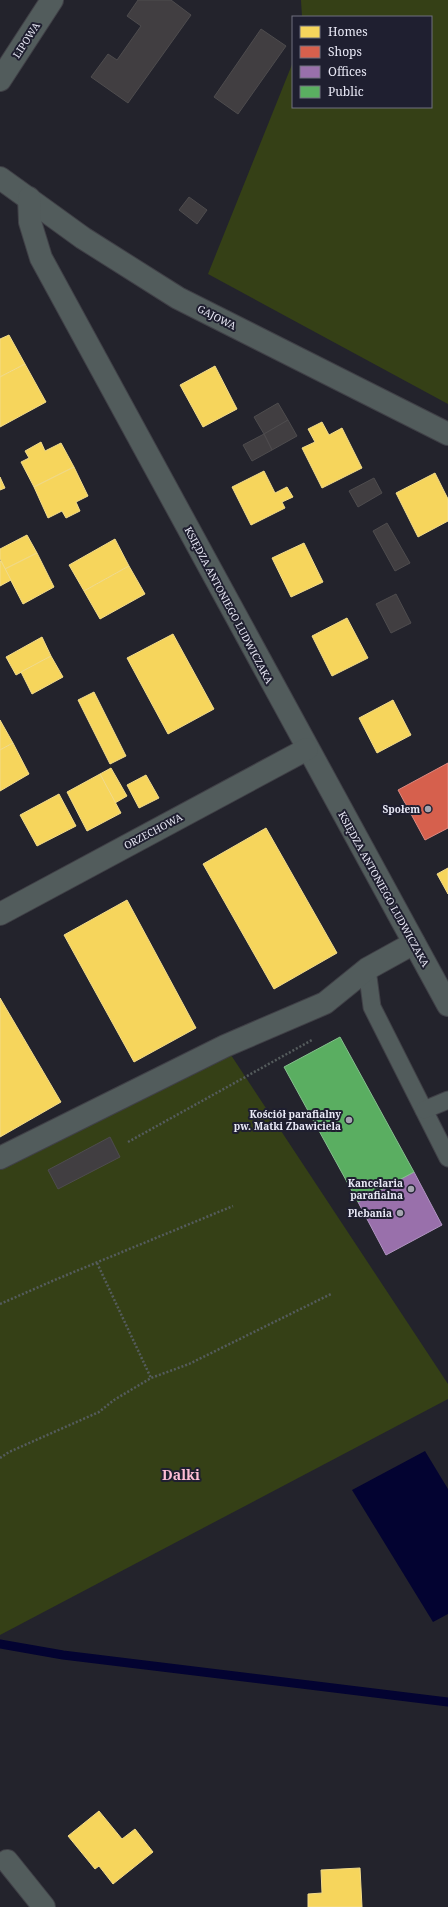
<svg xmlns="http://www.w3.org/2000/svg" width="448" height="1907" viewBox="0 0 448 1907" font-family="'Noto Serif',serif">
<style>
.green{fill:#354016}
.water{fill:#030331}
.homes{fill:#f6d55c;stroke:#f2db8a}
.shops{fill:#d6604d;stroke:#dc8980}
.offices{fill:#9970ab;stroke:#b194c2}
.public{fill:#5aae61;stroke:#85c08e}
.lines{fill:none;stroke-linecap:round;stroke-linejoin:round}
.stream{stroke:#030331;stroke-width:9}
.building{fill:#413e41;stroke:#4e4c4e}
.service-casing{stroke:#404047;stroke-width:19}
.minor-casing{stroke:#404047;stroke-width:24}
.path{stroke:#555c5d;stroke-width:2.5;stroke-dasharray:2 2;stroke-linecap:butt}
.service{stroke:#525c5c;stroke-width:17}
.minor{stroke:#525c5c;stroke-width:22}
.poi-dot{fill:#a4a4af;stroke:#1f1f30;stroke-width:1.5}
.labels{text-anchor:middle;dominant-baseline:central;stroke-width:4;stroke-linejoin:round;paint-order:stroke}
.street-label{font-size:10px;fill:#e9e9f6;stroke:#1f1f30}
.poi-label{font-size:10px;font-weight:bold;fill:#e9e9f6;stroke:#1f1f30;text-anchor:end}
.district-label{font-size:14px;font-weight:bold;fill:#fdbdd5;stroke:#1f1f30}
</style>
<rect width="100%" height="100%" fill="#23232c"/>
<!-- green -->
<g class="green">
<polygon points="301,0 448,0 448,404 208,274 293,62 293,107 431,107 431,17 302,17"/>
<polygon points="225,1046 448,1384 448,1399 0,1635 0,1158"/>
</g>
<!-- water -->
<polygon class="water" points="425,1451 448,1489 448,1614 433,1622 352,1490"/>
<!-- homes -->
<g class="homes">
<polygon points="9,335 25,364 0,377 0,339"/>
<polygon points="25,364 46,402 0,427 0,377"/>
<polygon points="215,366 237,409 203,427 180,385"/>
<polygon points="322,422 329,435 342,428 362,468 322,488 302,448 315,442 308,429"/>
<polygon points="41,442 45,451 61,443 74,467 34,487 21,462 29,458 25,451"/>
<polygon points="74,467 88,496 76,502 80,511 66,518 62,511 48,518 34,487"/>
<polygon points="264,471 275,493 287,487 293,497 282,502 285,508 251,525 232,487"/>
<polygon points="435,473 448,499 448,521 418,537 396,493"/>
<polygon points="0,477 5,488 0,490"/>
<polygon points="27,535 37,553 5,569 0,559 0,549"/>
<polygon points="115,539 129,566 84,591 69,565"/>
<polygon points="304,543 323,582 291,597 272,558"/>
<polygon points="37,553 54,587 23,604 5,569"/>
<polygon points="1,561 11,580 0,586 0,562"/>
<polygon points="129,566 145,594 100,619 84,591"/>
<polygon points="347,618 368,658 332,676 312,636"/>
<polygon points="173,634 214,709 168,734 127,658"/>
<polygon points="42,637 51,656 16,675 6,657"/>
<polygon points="51,656 63,677 32,694 21,672"/>
<polygon points="94,692 126,756 110,764 78,700"/>
<polygon points="393,700 411,735 377,753 359,718"/>
<polygon points="0,720 13,743 0,750"/>
<polygon points="13,743 29,774 0,791 0,750"/>
<polygon points="111,768 127,796 115,803 100,774"/>
<polygon points="100,774 121,813 87,831 67,792"/>
<polygon points="146,775 159,798 139,808 127,785"/>
<polygon points="59,794 76,826 37,846 20,815"/>
<polygon points="266,828 337,953 274,989 203,864"/>
<polygon points="448,868 448,894 437,874"/>
<polygon points="127,900 196,1028 134,1062 64,935"/>
<polygon points="0,998 61,1102 0,1137"/>
<polygon points="99,1811 122,1839 135,1829 153,1852 113,1884 99,1866 95,1869 68,1836"/>
<polygon points="360,1868 362,1907 308,1907 308,1894 322,1893 321,1870"/>
</g>
<!-- shops -->
<polygon class="shops" points="448,763 448,828 425,840 398,790"/>
<!-- offices -->
<polygon class="offices" points="414,1172 442,1225 386,1255 358,1202"/>
<!-- public -->
<polygon class="public" points="340,1037 414,1172 358,1202 284,1067"/>
<g class="lines">
<!-- stream -->
<polyline class="stream" points="0,1644 63,1655 448,1702"/>
</g>
<!-- building -->
<g class="building">
<polygon points="138,0 171,0 191,15 128,103 91,77 108,54 117,60 141,26 127,16"/>
<polygon points="261,29 286,46 238,114 214,97"/>
<polygon points="189,197 207,210 197,224 179,210"/>
<polygon points="278,403 288,420 264,434 254,417"/>
<polygon points="288,420 297,436 272,450 264,434"/>
<polygon points="264,434 272,450 252,461 243,445"/>
<polygon points="374,478 382,493 358,507 349,491"/>
<polygon points="387,523 410,563 395,571 373,531"/>
<polygon points="396,594 411,623 391,633 376,604"/>
<polygon points="110,1137 120,1157 58,1189 48,1170"/>
</g>
<g class="lines">
<!-- service casing -->
<g class="service-casing">
<g id="service">
<polyline points="367,969 372,1007 448,1158"/>
<polyline points="424,1110 448,1100"/>
</g>
</g>
<!-- minor casing -->
<g class="minor-casing">
<g id="minor">
<polyline points="0,80 52,0"/>
<polyline points="0,178 83,238 178,298 448,434"/>
<polyline points="29,198 30,222 41,258 448,1005"/>
<polyline points="0,914 307,749"/>
<polyline points="0,1158 225,1046 325,1003 367,969 414,943"/>
<polyline points="7,1861 44,1907"/>
</g>
</g>
<!-- path -->
<g class="path">
<polyline points="128,1142 312,1040"/>
<polyline points="97,1263 151,1378"/>
<polyline points="0,1304 57,1279 233,1206"/>
<polyline points="0,1458 9,1452 99,1412 114,1400 151,1378 189,1364 331,1294"/>
</g>
<!-- service -->
<use href="#service" class="service"/>
<!-- minor -->
<use href="#minor" class="minor"/>
</g>
<!-- markers -->
<g class="poi-dot">
<circle cx="428" cy="809" r="4"/>
<circle cx="349" cy="1120" r="4"/>
<circle cx="411" cy="1189" r="4"/>
<circle cx="400" cy="1213" r="4"/>
</g>
<g class="labels">
<!-- street labels -->
<g class="street-label">
<text transform="translate(26 40) rotate(-57)">LIPOWA</text>
<text transform="translate(217 317) rotate(27)">GAJOWA</text>
<text transform="translate(229 605) rotate(62)">KSIĘDZA ANTONIEGO LUDWICZAKA</text>
<text transform="translate(153 831) rotate(-28)">ORZECHOWA</text>
<text transform="translate(384 889) rotate(61)">KSIĘDZA ANTONIEGO LUDWICZAKA</text>
</g>
<!-- poi labels -->
<g class="poi-label">
<text x="420" y="809">Społem</text>
<text x="341" y="1114">Kościół parafialny<tspan x="341" dy="12">pw. Matki Zbawiciela</tspan></text>
<text x="403" y="1183">Kancelaria<tspan x="403" dy="12">parafialna</tspan></text>
<text x="392" y="1213">Plebania</text>
</g>
<!-- district labels -->
<g class="district-label">
<text x="181" y="1474">Dalki</text>
</g>
</g>
<!-- legend -->
<rect x="292" y="16" width="140" height="92" fill="#1f1f30" stroke="#70707f"/>
<rect x="300" y="26" width="20" height="12" fill="#f6d55c" stroke="#70707f"/>
<text x="328" y="36" font-size="12" fill="#e9e9f6">Homes</text>
<rect x="300" y="46" width="20" height="12" fill="#d6604d" stroke="#70707f"/>
<text x="328" y="56" font-size="12" fill="#e9e9f6">Shops</text>
<rect x="300" y="66" width="20" height="12" fill="#9970ab" stroke="#70707f"/>
<text x="328" y="76" font-size="12" fill="#e9e9f6">Offices</text>
<rect x="300" y="86" width="20" height="12" fill="#5aae61" stroke="#70707f"/>
<text x="328" y="96" font-size="12" fill="#e9e9f6">Public</text>
</svg>
